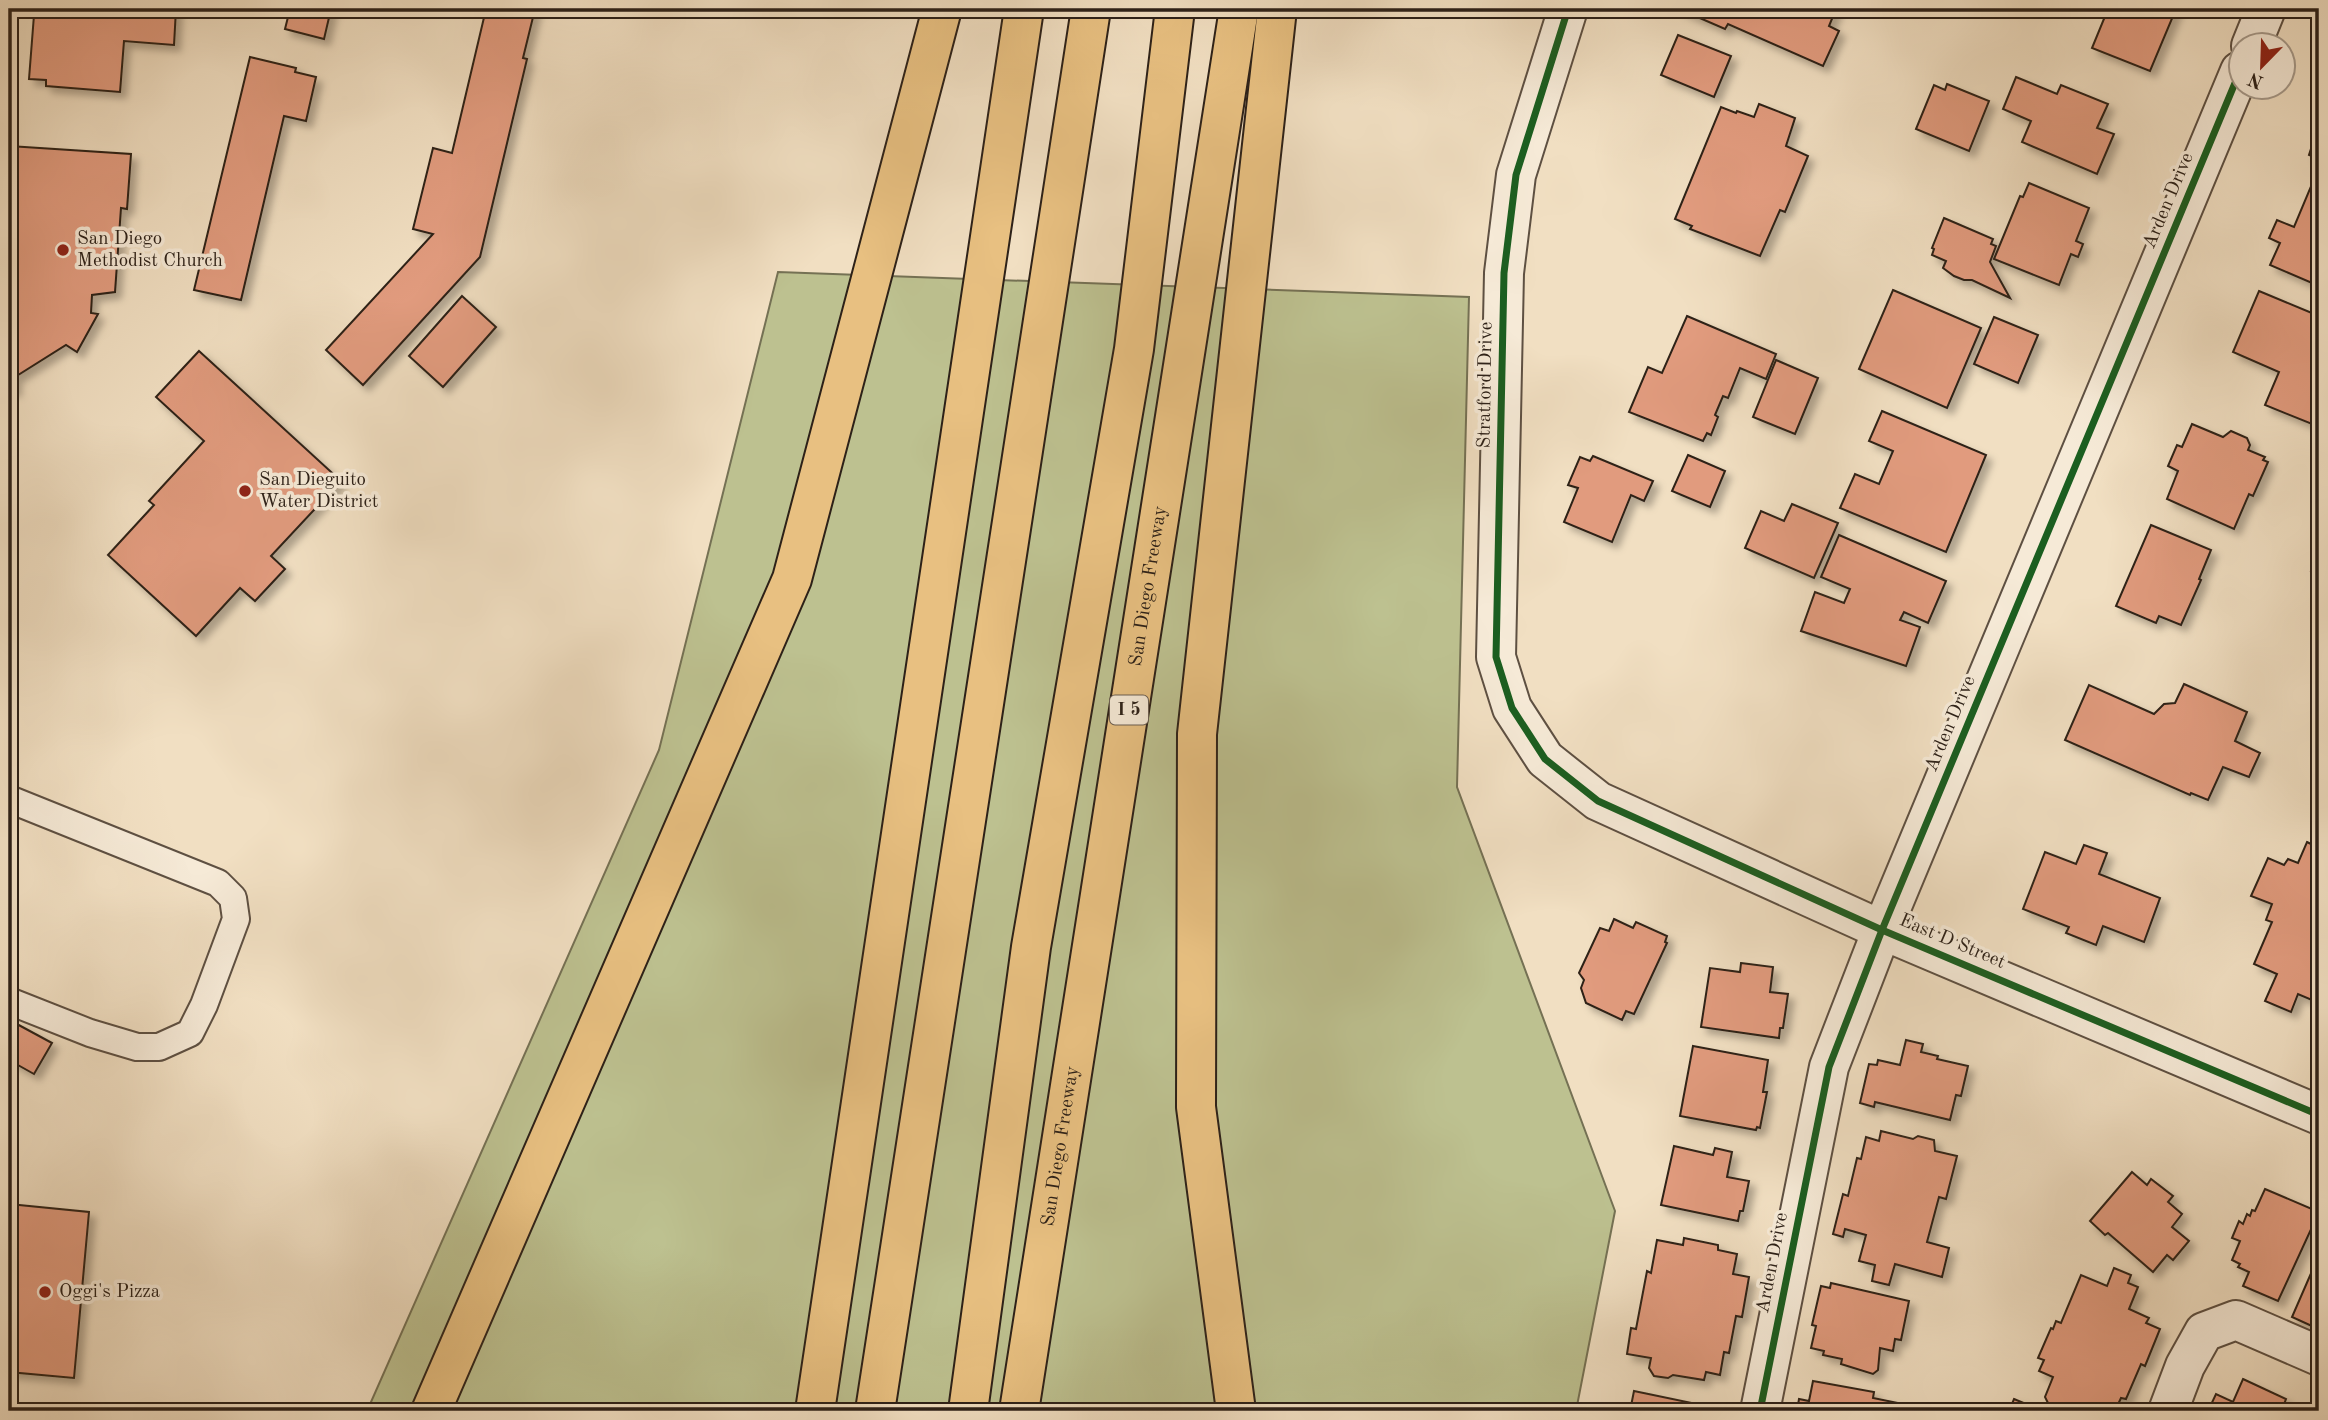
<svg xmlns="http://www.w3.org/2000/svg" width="2328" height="1420" viewBox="0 0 2328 1420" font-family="'Old Standard TT',serif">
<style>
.green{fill:#bdc190;stroke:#757154;stroke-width:2}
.building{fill:#e19b7e;stroke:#2d2118;stroke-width:2;filter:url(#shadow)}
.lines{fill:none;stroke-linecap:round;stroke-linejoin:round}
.service-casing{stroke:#5e5042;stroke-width:30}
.minor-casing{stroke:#5e5042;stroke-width:42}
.tertiary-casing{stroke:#5e5042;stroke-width:42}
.motorway-casing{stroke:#2d2118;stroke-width:42}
.service{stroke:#f6ead7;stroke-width:26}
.minor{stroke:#f6ead7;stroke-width:38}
.tertiary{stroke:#f6ead7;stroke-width:38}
.motorway{stroke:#e8c081;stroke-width:38}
.cycleway-casing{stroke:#f6ead7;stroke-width:11}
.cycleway{stroke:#1b5e20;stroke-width:7}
.poi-dot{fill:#8f2418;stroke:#f6ead7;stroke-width:2.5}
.labels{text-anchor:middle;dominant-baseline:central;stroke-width:7;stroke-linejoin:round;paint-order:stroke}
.shield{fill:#f6ead7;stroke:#695d51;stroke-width:2}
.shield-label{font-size:18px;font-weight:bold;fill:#2d2118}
.street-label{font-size:19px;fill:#2d2118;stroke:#f6ead7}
.poi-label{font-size:19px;fill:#2d2118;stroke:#f6ead7;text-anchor:start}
</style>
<defs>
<filter id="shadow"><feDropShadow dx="6" dy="6" stdDeviation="3.5" flood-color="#0004"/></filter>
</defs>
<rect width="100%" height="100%" fill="#f1dfc2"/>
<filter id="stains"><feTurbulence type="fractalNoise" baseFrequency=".00286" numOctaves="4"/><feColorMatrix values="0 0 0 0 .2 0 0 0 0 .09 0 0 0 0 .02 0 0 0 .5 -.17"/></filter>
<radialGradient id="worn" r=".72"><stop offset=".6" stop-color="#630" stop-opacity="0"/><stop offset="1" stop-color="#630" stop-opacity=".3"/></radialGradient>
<!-- green -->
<polygon class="green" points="778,272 1469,297 1457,787 1615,1211 1576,1411 367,1411 659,750"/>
<!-- building -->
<g class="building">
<polygon points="52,9 123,14 123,9 176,9 174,45 124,41 120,92 46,86 46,80 29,79 34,15 52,16"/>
<polygon points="290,9 331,9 324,39 285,29"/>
<polygon points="486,9 535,9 523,58 527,59 480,257 363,385 326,350 433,234 413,229 433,148 452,153"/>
<polygon points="1679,9 1836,9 1829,26 1839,31 1823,66 1728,24 1725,29"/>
<polygon points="2108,9 2176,9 2150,71 2092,48"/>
<polygon points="1678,35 1731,56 1714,97 1661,75"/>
<polygon points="250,57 296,68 295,72 316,77 306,121 284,116 241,300 194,290"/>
<polygon points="2016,77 2057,94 2061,85 2108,104 2097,128 2114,134 2097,174 2022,142 2031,121 2003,109"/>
<polygon points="1947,84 1989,101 1969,151 1916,129 1934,85 1945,90"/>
<polygon points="1759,104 1795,118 1786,146 1808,156 1785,212 1780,210 1760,256 1690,229 1692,226 1675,219 1721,107 1736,113 1737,111 1754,117"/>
<polygon points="2319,124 2319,159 2309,155"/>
<polygon points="9,146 131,154 127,209 121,208 115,292 92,295 91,313 98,314 77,352 66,345 15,377 15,390 9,390"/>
<polygon points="2317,172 2319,173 2319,286 2270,265 2280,243 2269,238 2277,220 2294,227"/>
<polygon points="2029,183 2089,208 2076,241 2083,244 2078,257 2071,254 2059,285 1994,259 2020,196 2023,197"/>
<polygon points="1944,218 1993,239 1991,244 1996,246 1990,262 2010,298 1972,280 1964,280 1954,276 1943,268 1946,261 1932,255 1934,249 1932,248"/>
<polygon points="1893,290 1981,328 1947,408 1859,369"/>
<polygon points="2259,291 2319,316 2319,420 2317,426 2265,405 2279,372 2233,352"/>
<polygon points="462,296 496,327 443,387 409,356"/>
<polygon points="1687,316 1776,354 1766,379 1740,368 1728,398 1723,396 1715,415 1718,417 1711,435 1707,433 1703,441 1629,412 1648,367 1662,373"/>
<polygon points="1994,317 2038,335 2018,383 1974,364"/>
<polygon points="199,351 341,481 271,556 285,569 255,601 240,588 196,636 108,555 154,505 149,501 204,441 156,397"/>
<polygon points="1776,360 1818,378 1795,434 1753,417"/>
<polygon points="1882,411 1986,455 1946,552 1840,508 1855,474 1879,484 1893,451 1869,441"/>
<polygon points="2192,424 2223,437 2231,431 2247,438 2250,445 2248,450 2265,457 2263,460 2268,462 2253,496 2249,494 2234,529 2167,499 2178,471 2168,466 2177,445 2182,447"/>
<polygon points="1688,455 1725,471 1710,507 1672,491"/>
<polygon points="1593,456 1653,481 1644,501 1631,495 1612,542 1564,522 1578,488 1568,485 1580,457 1590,461"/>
<polygon points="1792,504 1838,523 1814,578 1745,548 1761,511 1784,521"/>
<polygon points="2151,525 2211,550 2199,579 2201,580 2181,625 2159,616 2156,623 2116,606"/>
<polygon points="1839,535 1946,581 1928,623 1904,612 1900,620 1920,627 1906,666 1801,631 1815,592 1844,603 1850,589 1821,577"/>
<polygon points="2319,553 2319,575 2311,571"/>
<polygon points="2184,684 2247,712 2235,741 2260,753 2249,777 2223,767 2208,800 2191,793 2190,795 2065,740 2089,685 2154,714 2164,704 2175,703"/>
<polygon points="2307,842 2319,848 2319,1003 2298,994 2291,1012 2265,1001 2277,974 2254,964 2272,922 2266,920 2272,904 2251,896 2268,858 2284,865 2288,859 2298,863"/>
<polygon points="2084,845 2107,853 2099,874 2160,898 2144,942 2103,926 2096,945 2066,933 2069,927 2023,909 2045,852 2076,864"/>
<polygon points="1614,919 1633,928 1636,922 1667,936 1665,942 1667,943 1634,1014 1626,1011 1622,1020 1586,1003 1581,988 1584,980 1579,973 1600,928 1609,931"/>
<polygon points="1741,963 1773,967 1770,992 1788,994 1783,1028 1780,1028 1779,1038 1701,1027 1710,968 1740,972"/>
<polygon points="15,1023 52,1043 34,1074 9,1060 9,1035"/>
<polygon points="1906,1040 1923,1044 1921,1052 1938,1056 1937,1059 1968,1066 1961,1096 1956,1095 1950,1120 1875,1102 1874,1107 1860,1103 1869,1064 1877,1065 1878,1060 1900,1065"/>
<polygon points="1693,1046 1768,1060 1763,1092 1767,1092 1760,1128 1757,1127 1756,1130 1680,1116"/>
<polygon points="1881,1131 1913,1139 1918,1136 1934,1140 1935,1151 1957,1156 1946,1199 1939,1197 1927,1242 1949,1248 1942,1277 1895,1264 1889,1285 1872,1281 1875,1265 1859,1261 1866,1235 1845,1229 1843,1237 1833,1234 1843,1194 1848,1196 1857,1158 1861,1159 1866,1137 1879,1141"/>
<polygon points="1674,1146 1713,1155 1715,1148 1732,1152 1727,1177 1749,1181 1743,1211 1740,1211 1738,1221 1661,1205"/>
<polygon points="2132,1172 2147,1185 2151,1179 2173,1196 2168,1202 2182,1214 2172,1227 2189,1241 2173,1260 2167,1255 2153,1272 2108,1233 2105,1235 2090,1221"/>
<polygon points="2265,1189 2319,1212 2278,1301 2243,1286 2249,1272 2238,1267 2240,1264 2232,1260 2240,1241 2232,1238 2239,1221 2243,1224 2247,1214 2250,1216 2252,1210 2255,1211"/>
<polygon points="9,1204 89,1212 74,1378 9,1372"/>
<polygon points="1684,1238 1718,1245 1718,1250 1737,1254 1733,1274 1749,1277 1742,1317 1736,1316 1729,1353 1724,1352 1720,1375 1706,1372 1704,1380 1673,1375 1668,1378 1654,1376 1649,1368 1651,1358 1627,1354 1631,1328 1636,1329 1647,1271 1651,1273 1657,1240 1683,1245"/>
<polygon points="2319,1255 2319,1320 2314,1327 2292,1317"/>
<polygon points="2114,1268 2131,1275 2128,1283 2138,1287 2129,1309 2149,1318 2146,1323 2160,1329 2145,1366 2141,1364 2126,1399 2121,1398 2115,1411 2076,1411 2067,1408 2062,1410 2048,1403 2045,1397 2053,1377 2039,1371 2044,1360 2038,1358 2051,1328 2053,1329 2056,1321 2061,1323 2081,1275 2107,1286"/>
<polygon points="1831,1283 1909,1301 1901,1340 1895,1339 1893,1351 1880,1348 1878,1370 1873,1374 1841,1364 1842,1359 1823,1355 1824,1351 1811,1348 1816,1326 1812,1325 1821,1286 1830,1288"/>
<polygon points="2243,1379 2286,1399 2283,1407 2293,1411 2208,1411 2216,1394 2233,1402"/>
<polygon points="1813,1381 1874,1392 1873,1398 1898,1403 1897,1411 1797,1411 1799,1399 1809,1401"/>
<polygon points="1634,1391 1711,1407 1711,1411 1713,1411 1630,1411"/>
<polygon points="2014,1399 2043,1411 2009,1411"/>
</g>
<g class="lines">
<!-- service casing -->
<g class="service-casing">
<polyline id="service" points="9,799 218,883 233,898 236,919 204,1005 190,1033 159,1047 137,1047 90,1033 9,1001"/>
</g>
<!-- minor casing -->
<g class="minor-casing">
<g id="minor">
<polyline points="2251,46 2266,9"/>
<polyline points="1760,1411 1829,1067 1882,930 2240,71"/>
<polyline points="2168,1411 2185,1366 2204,1332 2236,1320 2319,1356"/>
</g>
</g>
<!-- tertiary casing -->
<g class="tertiary-casing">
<polyline id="tertiary" points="1568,9 1516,175 1504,273 1496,657 1512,708 1545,759 1598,801 1882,930 2319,1115"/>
</g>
<!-- motorway casing -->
<g class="motorway-casing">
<g id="motorway">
<polyline points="431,1411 792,579 942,9"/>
<polyline points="815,1411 1024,9"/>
<polyline points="875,1411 1091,9"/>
<polyline points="968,1411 1031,947 1134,349 1175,9"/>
<path id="s1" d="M 1019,1411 L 1239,9"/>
<polyline points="1236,1411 1196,1107 1197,734 1277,9"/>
</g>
</g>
<!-- service -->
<use href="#service" class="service"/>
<!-- minor -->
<use href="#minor" class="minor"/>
<!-- tertiary -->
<use href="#tertiary" class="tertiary"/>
<!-- motorway -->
<use href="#motorway" class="motorway"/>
<!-- cycleway casing -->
<g class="cycleway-casing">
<g id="cycleway">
<polyline points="1568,9 1516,175 1504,273 1496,657 1512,708 1545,759 1598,801 1882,930 2319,1115"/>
<polyline points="1760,1411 1829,1067 1882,930 2240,71"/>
</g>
</g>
<!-- cycleway -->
<use href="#cycleway" class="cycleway"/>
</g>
<!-- markers -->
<g class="poi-dot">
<circle cx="63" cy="250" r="7"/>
<circle cx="245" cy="491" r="7"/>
<circle cx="45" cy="1292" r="7"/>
</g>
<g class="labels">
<!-- shield labels -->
<rect class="shield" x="1110" y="695.5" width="38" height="29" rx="5"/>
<g class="shield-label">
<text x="1129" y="710">I 5</text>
</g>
<!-- street labels -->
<g class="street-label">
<text transform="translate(2169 201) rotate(-67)">Arden Drive</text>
<text transform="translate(1486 385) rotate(-89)">Stratford Drive</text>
<text stroke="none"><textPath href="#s1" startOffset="835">San Diego Freeway</textPath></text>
<text transform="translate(1951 724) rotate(-67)">Arden Drive</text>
<text transform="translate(1952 942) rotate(23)">East D Street</text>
<text stroke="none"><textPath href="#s1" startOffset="268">San Diego Freeway</textPath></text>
<text transform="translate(1773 1263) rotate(-79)">Arden Drive</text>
</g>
<!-- poi labels -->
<g class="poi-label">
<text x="77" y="239">San Diego<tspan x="77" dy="22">Methodist Church</tspan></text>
<text x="259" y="480">San Dieguito<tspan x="259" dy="22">Water District</tspan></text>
<text x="59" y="1292">Oggi's Pizza</text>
</g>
</g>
<!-- margin -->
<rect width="2328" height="1420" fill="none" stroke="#f1dfc2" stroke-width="35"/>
<rect x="10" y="10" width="2307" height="1399" fill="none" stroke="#2d2118" stroke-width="3.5"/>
<rect x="18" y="18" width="2293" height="1385" fill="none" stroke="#2d2118" stroke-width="2"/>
<!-- north arrow -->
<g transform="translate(2262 66) rotate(203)"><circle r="33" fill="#f6ead7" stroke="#a69a8b" stroke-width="2"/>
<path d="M0-5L12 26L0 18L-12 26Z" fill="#8f2418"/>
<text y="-10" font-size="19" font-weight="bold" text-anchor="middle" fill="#2d2118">N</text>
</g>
<rect width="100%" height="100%" filter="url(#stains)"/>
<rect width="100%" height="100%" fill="url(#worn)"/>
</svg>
